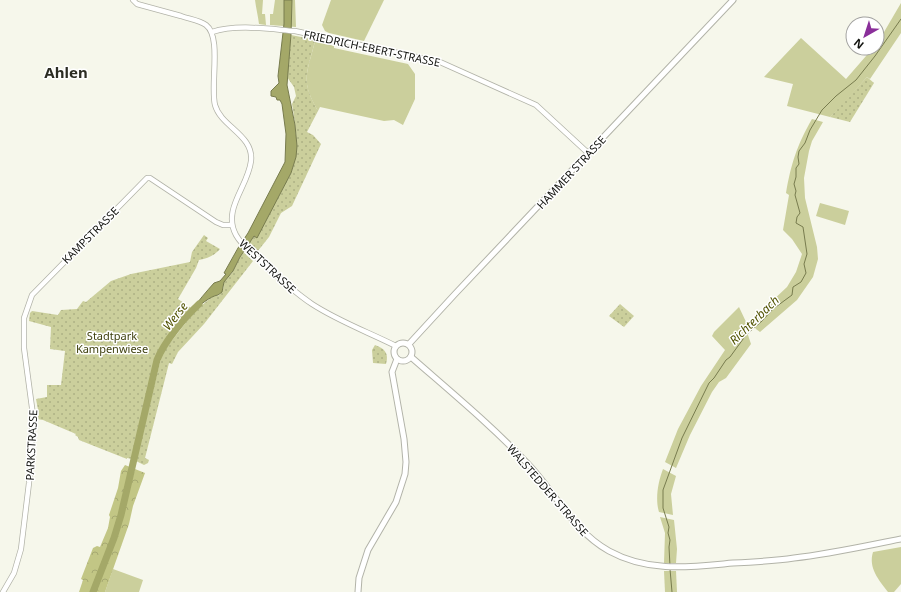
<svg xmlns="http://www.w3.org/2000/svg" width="901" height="592" viewBox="0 0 901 592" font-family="'Noto Sans',sans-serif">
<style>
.grass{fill:#cbcf9c}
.forest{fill:url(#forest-crowns)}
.park{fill:url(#park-dots)}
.water{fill:#a4a868;stroke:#787c4e}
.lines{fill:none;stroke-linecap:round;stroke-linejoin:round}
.stream{stroke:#787c4e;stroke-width:1}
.river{stroke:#a4a868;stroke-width:7}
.tertiary-casing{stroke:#b2b3a8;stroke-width:6}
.secondary-casing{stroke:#b2b3a8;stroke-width:7}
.tertiary{stroke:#fff;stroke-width:4.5}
.secondary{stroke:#fff;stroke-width:5}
.labels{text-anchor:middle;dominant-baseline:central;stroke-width:3;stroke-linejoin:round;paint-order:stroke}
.street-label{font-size:11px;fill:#131410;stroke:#fff}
.park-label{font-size:11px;fill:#404210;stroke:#fff}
.water-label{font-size:12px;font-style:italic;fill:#505201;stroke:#fff}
.district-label{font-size:15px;font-weight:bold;fill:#2c2d24;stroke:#fff}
</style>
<defs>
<pattern id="forest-crowns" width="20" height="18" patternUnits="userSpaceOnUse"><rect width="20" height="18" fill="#c2c685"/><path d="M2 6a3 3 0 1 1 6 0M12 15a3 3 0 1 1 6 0" fill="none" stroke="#a6a972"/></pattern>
<pattern id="park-dots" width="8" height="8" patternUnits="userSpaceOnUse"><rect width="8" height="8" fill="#cbcf9c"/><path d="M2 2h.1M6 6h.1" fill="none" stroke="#adb185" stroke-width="1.8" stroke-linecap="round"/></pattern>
</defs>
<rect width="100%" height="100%" fill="#f6f7eb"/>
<!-- grass -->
<g class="grass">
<path d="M 255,0 L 263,0 L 262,14 L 265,14 L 266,25 L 259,24 C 258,16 256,8 255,0 Z"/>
<polygon points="275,0 295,0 296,27 270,25 270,14 273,14"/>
<polygon points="331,0 384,0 364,41 329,33 325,31 322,25"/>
<polygon points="901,3 901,33 870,79 867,77 842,105 830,117 787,106 793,84 764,77 801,38 846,79 873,48 877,48 877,44"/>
<path d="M 315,41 L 334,46 L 334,48 L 408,64 L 415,74 L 415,99 L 403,125 L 394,120 L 384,121 L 320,107 L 318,111 C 300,80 307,74 315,41 Z"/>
<path d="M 812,119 L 823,122 L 812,141 L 809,151 L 804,178 L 805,198 L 817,247 L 818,259 L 813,277 L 797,300 L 760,332 L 756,329 L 751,321 L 787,287 L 796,272 L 802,254 L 792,239 L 783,230 L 789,195 L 786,193 C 791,164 797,145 812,119 Z"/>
<polygon points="820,203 849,211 845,225 816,216"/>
<polygon points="739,307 747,324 745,326 751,344 726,378 719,382 712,392 690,435 676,468 665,462 678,429 701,386 725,350 712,336 714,332"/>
<path d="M 663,469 L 676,476 L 671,494 L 673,515 L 659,512 C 655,499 658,482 663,469 Z"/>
<polygon points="660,517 674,520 677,549 676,563 664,563 665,533"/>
<path d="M 901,547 L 901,584 L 894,592 L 888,592 C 879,580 868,568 873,552 Z"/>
<polygon points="113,569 143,580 139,592 105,592"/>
<polygon points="664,571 676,571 677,592 665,592"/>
</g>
<!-- forest -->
<g class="forest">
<polygon points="125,465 130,467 120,515 113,537 91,592 79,592 83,580 81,579 93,548 97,546 100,547 108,528 110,517 109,515 118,488 121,471"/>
<polygon points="135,469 145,473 133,506 129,524 105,592 95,592 115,538"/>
</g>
<!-- park -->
<g class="park">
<path d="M 291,35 L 311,39 L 315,41 C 307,74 300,80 318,111 L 307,132 L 313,135 L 321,144 L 292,206 L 281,213 L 269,237 L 257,252 L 249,244 L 254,236 L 257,237 L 291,173 C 300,150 296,127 292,104 L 296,96 L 294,87 L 287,77 Z"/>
<polygon points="867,77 874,83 850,122 830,117"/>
<path d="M 204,235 L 208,238 L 206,241 L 220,249 C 214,256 208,258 199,260 L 196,268 L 178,299 L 191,308 C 178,324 163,340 155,359 L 132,459 L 127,458 L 127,459 L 79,440 L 78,437 L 75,435 L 76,434 L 43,420 L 36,419 L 39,415 L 36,399 L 47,397 L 47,385 L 61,385 L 65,351 L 50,349 L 51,327 L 29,321 L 30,313 L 32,311 L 58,315 L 61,310 L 77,309 L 83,301 L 86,302 L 111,281 L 131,274 L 190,262 L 192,252 Z"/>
<path d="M 243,252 L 253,261 L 204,324 L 178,352 L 172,364 L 169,363 L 145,458 L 149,460 L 148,463 L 144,465 L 136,461 L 162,354 L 170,343 L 195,311 L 213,296 L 218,296 C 223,291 224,288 224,282 L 232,273 Z"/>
<polygon points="620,304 634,316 624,327 609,316"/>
<path d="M 375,345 C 385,349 389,353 386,364 L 373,363 L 372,350 Z"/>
</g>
<!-- water -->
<path class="water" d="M 284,0 L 292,0 L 291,34 L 287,85 L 295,125 L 297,146 L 296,157 L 291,173 L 257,238 L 254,236 L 240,257 L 233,271 L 224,282 L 222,292 L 218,295 C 210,296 200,306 192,310 C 199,300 206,292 214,283 L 220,281 L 226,274 L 224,273 L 238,248 L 248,233 L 285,162 L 286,134 L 282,104 L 280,100 L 277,100 L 276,97 L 271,96 L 271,91 L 279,83 L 278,76 L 284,24 Z"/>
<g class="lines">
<!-- stream -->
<g class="stream">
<polyline points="670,566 669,547 670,540 668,533 669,527 663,508 663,490 682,438 709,383 714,378 726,360 730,357 746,335 762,321 773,309 792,295 793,287 801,282 806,273 804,264 807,254 803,227 796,223 797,217 800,213 795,195 796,191 794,184 796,177 796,168 799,164 798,157 799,151 805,143 810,130 822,110 836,96 856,80 875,56 901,19"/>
<polyline points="670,569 672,592"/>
</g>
<!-- river -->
<path class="river" d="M 93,592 L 114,538 L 121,515 L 157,360 C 164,342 185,317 199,304"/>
<!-- tertiary casing -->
<g class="tertiary-casing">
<g id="tertiary">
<path d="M 133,0 L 137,4 C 152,8 166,12 181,16 C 189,19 199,20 206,25 C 222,37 210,85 215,105 C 221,127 254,135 251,161 C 248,187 222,209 236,235 C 242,246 254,255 263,263 C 279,278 294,292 312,304 C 338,321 368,332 396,346"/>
<polyline points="295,31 440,62 536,105 588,153"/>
<path d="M 212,32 C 236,24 269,29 294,31"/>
<polyline points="3,592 14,573 21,549 29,483 33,415 24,348 24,318 32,295 147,178 150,178 216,222 223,225 231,225"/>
</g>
</g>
<!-- secondary casing -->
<g class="secondary-casing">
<g id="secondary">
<circle cx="403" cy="352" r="9"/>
<polyline points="409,344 455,294 733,0"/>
<path d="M 411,357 C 451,392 491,425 527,463 C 555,492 573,531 609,551 C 649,573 690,567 733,563 C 754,562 774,561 794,558 C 830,554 865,546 901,539"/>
<polyline points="358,592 359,578 368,550 396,502 405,474 406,462 404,439 392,372 397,359"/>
</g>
</g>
<!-- tertiary -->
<use href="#tertiary" class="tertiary"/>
<!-- secondary -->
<use href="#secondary" class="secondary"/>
</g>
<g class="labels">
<!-- street labels -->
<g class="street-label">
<text transform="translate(372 48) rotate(12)">FRIEDRICH-EBERT-STRASSE</text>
<text transform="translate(571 172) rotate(-47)">HAMMER STRASSE</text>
<text transform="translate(90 235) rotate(-45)">KAMPSTRASSE</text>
<text transform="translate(268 266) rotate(43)">WESTSTRASSE</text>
<text transform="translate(31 445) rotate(-87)">PARKSTRASSE</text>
<text transform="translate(548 490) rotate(49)">WALSTEDDER STRASSE</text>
</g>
<!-- park labels -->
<g class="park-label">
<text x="112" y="335">Stadtpark<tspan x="112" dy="13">Kampenwiese</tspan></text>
</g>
<!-- water labels -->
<g class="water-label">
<text transform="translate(175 316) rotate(-52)">Werse</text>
<text transform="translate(754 320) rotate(-44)">Richterbach</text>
</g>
<!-- district labels -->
<g class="district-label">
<text x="66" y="72">Ahlen</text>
</g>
</g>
<!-- north arrow -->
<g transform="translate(865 36) rotate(219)"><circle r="19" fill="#ffffff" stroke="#a1a19f"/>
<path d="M0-3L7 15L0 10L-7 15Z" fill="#8a2e9a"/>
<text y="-6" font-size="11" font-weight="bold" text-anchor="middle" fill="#131410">N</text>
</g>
</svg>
